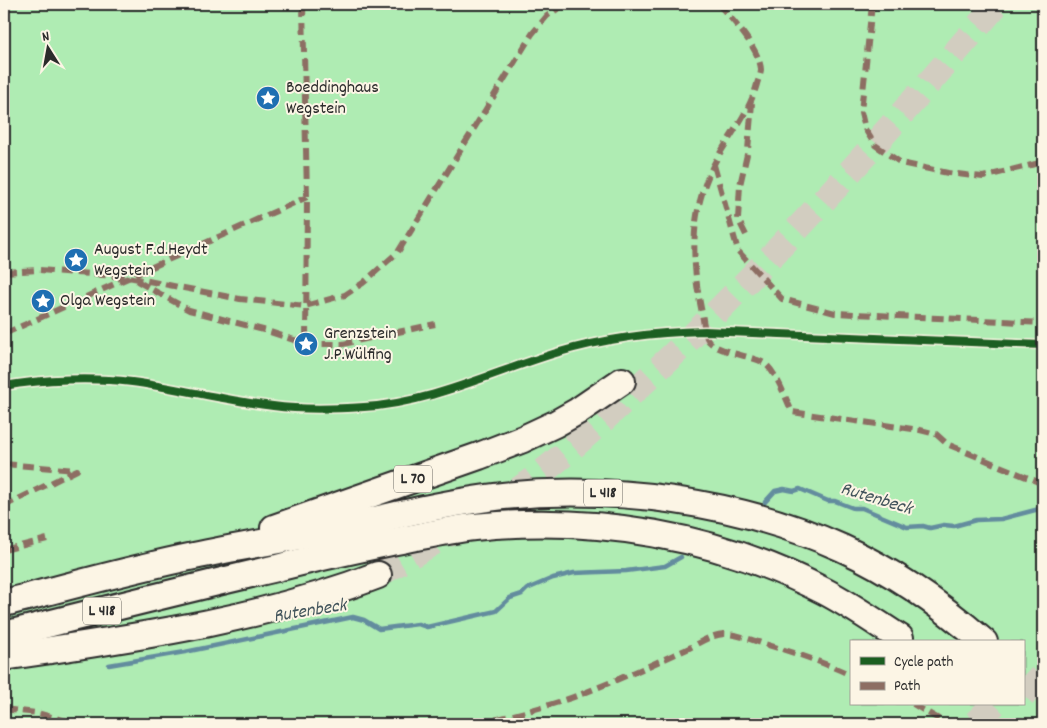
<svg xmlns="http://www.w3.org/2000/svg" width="1047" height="728" viewBox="0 0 1047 728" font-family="Dekko,sans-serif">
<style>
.green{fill:#afecb3;stroke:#6d8c6f;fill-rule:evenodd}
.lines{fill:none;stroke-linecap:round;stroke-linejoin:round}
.stream{stroke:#638c9e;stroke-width:4.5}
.highway-tunnel{stroke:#d2cdc0;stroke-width:26;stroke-dasharray:26 13;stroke-linecap:butt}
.highway-casing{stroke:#2b2b2b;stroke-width:30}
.highway{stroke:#fcf5e5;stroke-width:26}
.quiet{stroke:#8d6e63;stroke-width:6;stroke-dasharray:12 6;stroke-linecap:butt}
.cycleway-casing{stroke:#fcf5e5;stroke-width:11}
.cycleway{stroke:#1b5e20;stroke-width:8}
.labels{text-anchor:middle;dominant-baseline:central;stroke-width:4;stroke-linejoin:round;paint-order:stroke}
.shield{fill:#fcf5e5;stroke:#6a6863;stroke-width:1}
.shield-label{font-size:16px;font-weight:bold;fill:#2b2b2b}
.poi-label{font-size:18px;fill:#2b2b2b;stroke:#fcf5e5;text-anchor:start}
.water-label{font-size:19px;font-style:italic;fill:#42545b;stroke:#fcf5e5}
</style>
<rect width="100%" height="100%" fill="#fcf5e5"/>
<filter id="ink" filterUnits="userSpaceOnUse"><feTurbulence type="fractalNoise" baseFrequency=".02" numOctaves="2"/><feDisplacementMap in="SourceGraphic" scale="10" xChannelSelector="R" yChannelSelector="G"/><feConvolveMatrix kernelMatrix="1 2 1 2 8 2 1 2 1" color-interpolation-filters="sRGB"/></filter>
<g filter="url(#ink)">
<!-- green -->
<path class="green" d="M 4,4 L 1043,4 L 1043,724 L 4,724 ZM 851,642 L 1023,642 L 1023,704 L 851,704 Z"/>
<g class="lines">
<!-- stream -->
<g class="stream">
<polyline points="765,502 775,491 784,489 794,491 800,489 828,501 835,501 853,508 862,508 907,527 923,526 930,528 944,525 954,526 976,520 1001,519 1043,508"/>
<polyline points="109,665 185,652 353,617 364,620 379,629 418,624 427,627 496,611 510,598 522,594 527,589 553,578 574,573 626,571 665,566 681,557"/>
</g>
<!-- highway-tunnel -->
<g class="highway-tunnel">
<path d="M 378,575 C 432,542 490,513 540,474 C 582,441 619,405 658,369 C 779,255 889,130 997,4"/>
<polyline points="1023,677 1043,696"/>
<polyline points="976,704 996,724"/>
</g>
<!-- highway casing -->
<g class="highway-casing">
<g id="highway">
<polyline points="274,528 479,456 523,439 555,424 578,411 622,381"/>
<path d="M 4,603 C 67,587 130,569 194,556 C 235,547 276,541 316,533 C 378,520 440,503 503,496 C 615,485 739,501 842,548 C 893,571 941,605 984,642"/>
<path d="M 4,635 C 95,612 186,589 277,568 C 315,558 353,550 391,542 C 419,537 446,530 474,527 C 595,515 716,535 824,591 C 851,605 875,622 900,638"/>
<path d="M 4,657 C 130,638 258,621 378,575"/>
</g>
</g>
<!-- highway -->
<use href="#highway" class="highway"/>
<!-- quiet -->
<g class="quiet">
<polyline points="303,4 307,197 306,344"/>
<path d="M 718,4 C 732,19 760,49 761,70 C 761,74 758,80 757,84 C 749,114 728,137 714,164 C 690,210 691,259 701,308 C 703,318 704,329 707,338 C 712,352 751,355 764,363 C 776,371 786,399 792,412 L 920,430 L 936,434 L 947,444 L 1043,484"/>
<polyline points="872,4 861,112 865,129 875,145 901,163 948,173 983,177 1043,162"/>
<polyline points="714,165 738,251 782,299 835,313 1043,323"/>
<polyline points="746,235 738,219 740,185 748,150 752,103"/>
<polyline points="4,272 39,270 128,277 240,299 305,306 345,295 363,283 398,252 532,34 547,16 565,4"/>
<polyline points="137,281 189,310 267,331 306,344 343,344 435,324"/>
<polyline points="4,334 307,197"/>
<polyline points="4,464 77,470 4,506"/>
<polyline points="4,550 47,539"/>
<polyline points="913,704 947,724"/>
<polyline points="4,709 37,713 77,724"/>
<path d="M 478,724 C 517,714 556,705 594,689 C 625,677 655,663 685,650 C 698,644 710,635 724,634 C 736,634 750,639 761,643 C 793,652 820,661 851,675"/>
<polyline points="1034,724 1043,721"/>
</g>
<!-- cycleway casing -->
<g class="cycleway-casing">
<path id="cycleway" d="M 4,386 C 43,379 92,377 132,382 C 179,388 226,401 273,406 C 303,410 334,409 364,407 C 431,403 493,372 556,353 C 606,338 654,332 705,331 L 1043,345"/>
</g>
<!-- cycleway -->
<use href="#cycleway" class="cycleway"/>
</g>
</g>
<!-- icons -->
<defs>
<g id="sight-disc" transform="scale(1.25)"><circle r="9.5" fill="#1f6fb2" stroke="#fcf5e5"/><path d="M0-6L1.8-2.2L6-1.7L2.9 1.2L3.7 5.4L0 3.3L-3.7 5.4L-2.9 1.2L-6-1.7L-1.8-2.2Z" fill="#fff"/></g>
</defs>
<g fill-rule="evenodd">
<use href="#sight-disc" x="268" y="98"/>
<use href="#sight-disc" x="76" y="260"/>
<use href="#sight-disc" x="43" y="301"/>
<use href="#sight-disc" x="306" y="344"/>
</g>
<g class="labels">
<!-- shield labels -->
<g class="shield">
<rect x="394" y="465.5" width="38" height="27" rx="4"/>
<rect x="584" y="479.5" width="38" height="27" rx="4"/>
<rect x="83" y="597.5" width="38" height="27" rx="4"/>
</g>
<g class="shield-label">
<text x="413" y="479">L 70</text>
<text x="603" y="493">L 418</text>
<text x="102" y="611">L 418</text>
</g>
<!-- poi labels -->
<g class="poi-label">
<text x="286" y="88">Boeddinghaus<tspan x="286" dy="21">Wegstein</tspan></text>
<text x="94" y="250">August F.d.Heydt<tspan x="94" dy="21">Wegstein</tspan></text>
<text x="60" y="301">Olga Wegstein</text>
<text x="324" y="334">Grenzstein<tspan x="324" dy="21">J.P.Wülfing</tspan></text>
</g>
<!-- water labels -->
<g class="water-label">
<text transform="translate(876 500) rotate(17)">Rutenbeck</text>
<text transform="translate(310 612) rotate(-9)">Rutenbeck</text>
</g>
</g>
<!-- margin -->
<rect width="1047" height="728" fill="none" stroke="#fcf5e5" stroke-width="20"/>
<rect x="10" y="10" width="1027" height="708" fill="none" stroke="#2b2b2b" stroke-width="2" filter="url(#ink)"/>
<!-- legend -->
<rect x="850" y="640" width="175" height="65" fill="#fcf5e5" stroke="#a8a49b"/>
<rect x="860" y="657" width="25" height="8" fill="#1b5e20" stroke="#a8a49b"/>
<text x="894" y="666" font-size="15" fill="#2b2b2b">Cycle path</text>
<rect x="860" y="682" width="25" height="8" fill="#8d6e63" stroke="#a8a49b"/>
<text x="894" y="690" font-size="15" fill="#2b2b2b">Path</text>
<!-- north arrow -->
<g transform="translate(48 48) rotate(349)" stroke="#fcf5e5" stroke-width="4" paint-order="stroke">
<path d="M0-4L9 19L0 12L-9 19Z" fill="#2b2b2b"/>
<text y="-8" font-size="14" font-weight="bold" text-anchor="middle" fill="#2b2b2b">N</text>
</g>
</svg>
